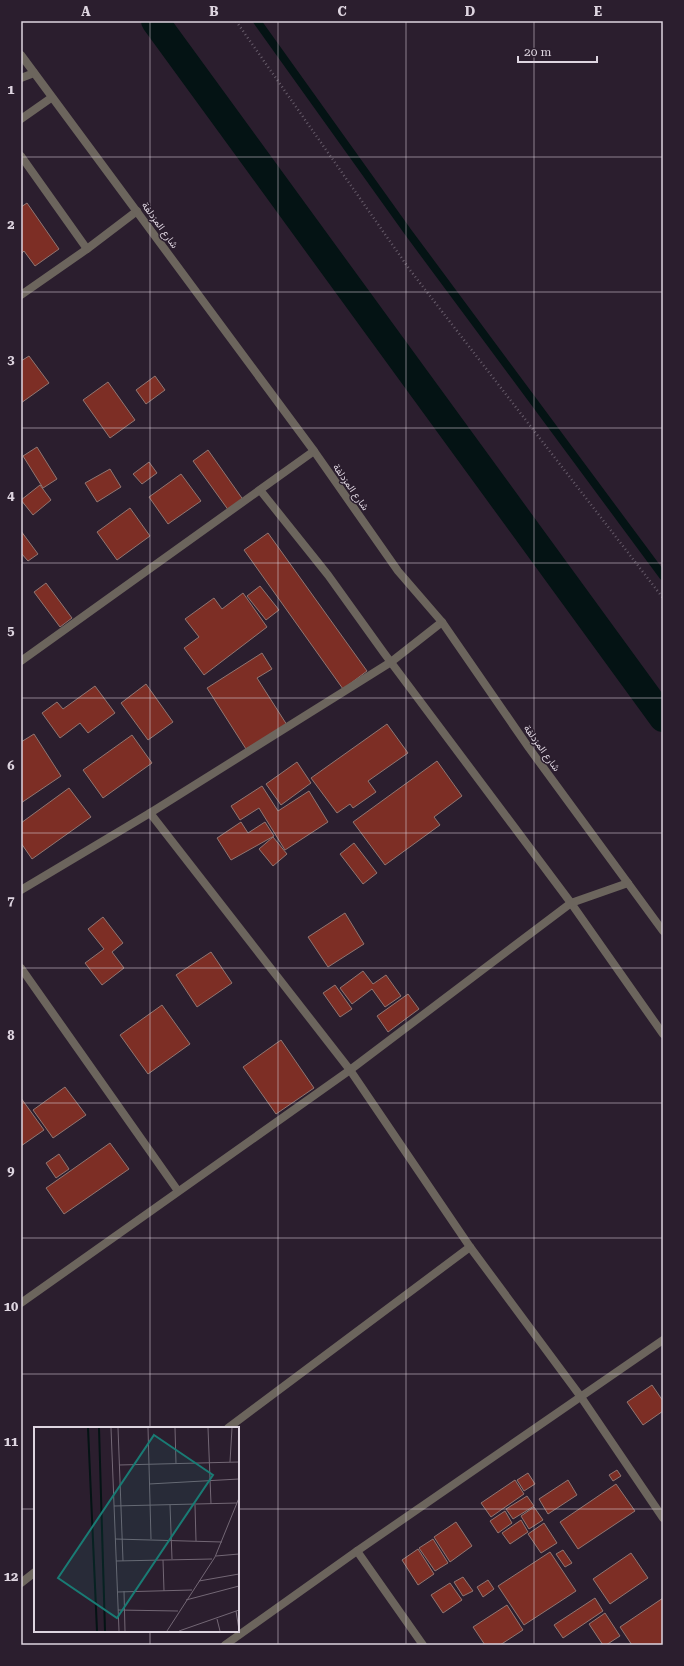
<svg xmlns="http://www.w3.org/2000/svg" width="684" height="1666" viewBox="0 0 684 1666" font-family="'Roboto Serif',Vazirmatn,serif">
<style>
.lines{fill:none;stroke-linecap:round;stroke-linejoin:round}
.stream{stroke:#041314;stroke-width:8}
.canal{stroke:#041314;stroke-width:28}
.building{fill:#7d2e25;stroke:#907672}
.path{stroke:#675c6a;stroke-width:2.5;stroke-dasharray:1 3;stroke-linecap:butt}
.minor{stroke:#6c655d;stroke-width:8}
.tertiary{stroke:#6c655d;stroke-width:8}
.grid{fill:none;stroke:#ded5e0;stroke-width:1;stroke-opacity:0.55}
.labels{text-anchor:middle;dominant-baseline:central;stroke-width:3;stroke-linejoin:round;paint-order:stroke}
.street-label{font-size:10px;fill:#ded5e0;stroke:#2b1e2e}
.inset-river{fill:none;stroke:#041314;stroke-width:2}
.inset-road{fill:none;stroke:#736775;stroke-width:1}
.view{fill:#197b74;fill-opacity:0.15;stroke:#197b74;stroke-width:2}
.inset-edge{fill:none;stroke:#ded5e0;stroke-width:2}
.neatline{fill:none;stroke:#ded5e0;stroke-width:1.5}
.grid-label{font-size:13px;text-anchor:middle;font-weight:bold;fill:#ded5e0}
</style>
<rect width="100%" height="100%" fill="#2b1e2e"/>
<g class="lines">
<!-- stream -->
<polyline class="stream" points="257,21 408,232 663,576"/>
<!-- canal -->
<polyline class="canal" points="155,21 663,718"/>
</g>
<!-- building -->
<g class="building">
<polygon points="27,203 59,249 35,266 24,251 21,254 21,207"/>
<polygon points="29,356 49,383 21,403 21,361"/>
<polygon points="155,376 165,390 146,404 136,390"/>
<polygon points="108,382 135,420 110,438 83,400"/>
<polygon points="37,447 57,479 43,488 23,456"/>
<polygon points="208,450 244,501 229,511 193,461"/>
<polygon points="149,462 157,473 142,484 133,474"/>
<polygon points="110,469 121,487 97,502 85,483"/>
<polygon points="181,474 201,501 168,524 149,497"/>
<polygon points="40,485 51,500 33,515 21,500"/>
<polygon points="130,508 150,536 117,560 97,532"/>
<polygon points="21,531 38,554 28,561 21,553"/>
<polygon points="268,533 367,671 343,689 244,550"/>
<polygon points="46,583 72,618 60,627 34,592"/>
<polygon points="260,586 279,610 266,620 247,596"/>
<polygon points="243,593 267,627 204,675 184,648 199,637 185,619 214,598 222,609"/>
<polygon points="262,653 272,669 257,678 287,725 246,749 207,688"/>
<polygon points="146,684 173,722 148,740 121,703"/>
<polygon points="95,686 115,713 88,733 80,723 60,738 42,713 57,702 63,709"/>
<polygon points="387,724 408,753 368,781 376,792 353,808 350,804 337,813 311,778"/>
<polygon points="34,734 61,776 21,803 21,742"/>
<polygon points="132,735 152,763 103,798 83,770"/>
<polygon points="437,761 462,796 434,817 440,825 385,865 353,822"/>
<polygon points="297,762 311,783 281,805 266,784"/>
<polygon points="262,786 278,811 309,791 328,822 285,850 259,808 240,820 231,806"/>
<polygon points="69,788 91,817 32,859 21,843 21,823"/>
<polygon points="241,822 248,833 265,822 274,836 231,860 217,838"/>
<polygon points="273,837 287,854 273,866 259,849"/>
<polygon points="354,843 377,873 363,884 340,854"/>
<polygon points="345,913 364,944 328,967 308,937"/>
<polygon points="103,917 123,943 112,952 124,968 102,985 85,963 104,949 88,929"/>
<polygon points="211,952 232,983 197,1007 176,975"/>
<polygon points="363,971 373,984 386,975 401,996 385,1007 372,989 352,1004 340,988"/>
<polygon points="335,985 352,1009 340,1017 323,993"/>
<polygon points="408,994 419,1009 388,1032 377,1016"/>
<polygon points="162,1005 190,1044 148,1074 120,1035"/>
<polygon points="281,1040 314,1088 276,1114 243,1067"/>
<polygon points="65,1087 86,1115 53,1138 33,1110"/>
<polygon points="21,1098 44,1130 21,1146"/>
<polygon points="110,1143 129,1169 64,1214 46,1188"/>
<polygon points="59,1154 69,1169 56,1178 46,1163"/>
<polygon points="652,1385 663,1401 663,1411 643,1425 627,1402"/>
<polygon points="617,1470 621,1476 613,1481 609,1475"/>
<polygon points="528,1473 535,1484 524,1491 517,1480"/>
<polygon points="515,1480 524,1494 491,1517 481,1503"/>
<polygon points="568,1480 577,1495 548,1514 539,1499"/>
<polygon points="616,1484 635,1511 578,1549 560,1522"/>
<polygon points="527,1496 534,1506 513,1519 506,1509"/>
<polygon points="534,1507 543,1520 529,1529 521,1516"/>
<polygon points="505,1511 512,1523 498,1533 490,1521"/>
<polygon points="521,1520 528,1532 510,1544 502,1533"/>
<polygon points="456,1522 472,1546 450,1562 434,1537"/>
<polygon points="544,1523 557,1543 541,1553 528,1534"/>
<polygon points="433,1539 448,1563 435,1571 419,1548"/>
<polygon points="418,1549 434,1574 418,1585 402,1560"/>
<polygon points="563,1550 572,1563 565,1567 556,1554"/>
<polygon points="550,1552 576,1591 524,1625 498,1586"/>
<polygon points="631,1553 648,1578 610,1604 593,1579"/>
<polygon points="463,1577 473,1591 463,1596 454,1582"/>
<polygon points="488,1580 494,1589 483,1597 477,1587"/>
<polygon points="450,1583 462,1600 443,1613 431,1595"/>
<polygon points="595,1598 603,1611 563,1638 554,1625"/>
<polygon points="663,1598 663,1645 632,1645 620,1627"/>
<polygon points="507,1605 523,1630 500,1645 485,1645 473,1627"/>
<polygon points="605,1613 620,1636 606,1645 603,1645 589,1624"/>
</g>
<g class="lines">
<!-- path -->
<polyline class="path" points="236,21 410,270 663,598"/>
<!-- minor -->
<g class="minor">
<polyline points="21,78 34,73"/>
<polyline points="21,119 51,98"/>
<polyline points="21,156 87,249"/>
<polyline points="21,295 87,249 137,211"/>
<polyline points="260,490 328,575 384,653 571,903 663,1034"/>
<polyline points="21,661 314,451"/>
<polyline points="150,813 350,1070 470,1247 581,1397 663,1518"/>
<polyline points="21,890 150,813 391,662 442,622"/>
<polyline points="21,968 178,1191"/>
<polyline points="21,1303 350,1070 571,903 628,883"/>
<polyline points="228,1428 470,1247"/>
<polyline points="357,1551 423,1645"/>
<polyline points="21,1583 35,1572"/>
<polyline points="225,1645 357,1551 663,1340"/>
</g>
<!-- tertiary -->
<polyline class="tertiary" points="21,55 314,451 398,571 442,622 529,748 663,931"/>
</g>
<!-- grid -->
<path class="grid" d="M 150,21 L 150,1428M 278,21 L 278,1645M 406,21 L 406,1645M 534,21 L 534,1645M 21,157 L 663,157M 21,292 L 663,292M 21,428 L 663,428M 21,563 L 663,563M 21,698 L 663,698M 21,833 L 663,833M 21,968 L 663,968M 21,1103 L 663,1103M 21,1238 L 663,1238M 21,1374 L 663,1374M 21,1509 L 35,1509M 238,1509 L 663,1509M 150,1631 L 150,1645"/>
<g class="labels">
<!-- street labels -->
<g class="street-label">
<text transform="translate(160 225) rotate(54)">شارع المزدلفة</text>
<text transform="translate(351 487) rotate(55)">شارع المزدلفة</text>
<text transform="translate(542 748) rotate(54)">شارع المزدلفة</text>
</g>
</g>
<!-- overview -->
<g transform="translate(34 1427)">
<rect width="205" height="205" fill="#2b1e2e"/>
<path class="inset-river" d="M 54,1 L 63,204M 65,1 L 71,204"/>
<path class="inset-road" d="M 77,1 L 85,204M 84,1 L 89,134M 114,1 L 117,112M 141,1 L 142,37M 174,1 L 177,77M 196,35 L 198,1M 85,38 L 205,35M 115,57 L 205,52M 136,78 L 138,132M 161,78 L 162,114M 80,79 L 203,76M 81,112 L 188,115M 182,129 L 205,127M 129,133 L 130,164M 82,134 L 178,132M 165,154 L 205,147M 90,164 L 91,204M 83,165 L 158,163M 152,173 L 205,159M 84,183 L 144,184M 202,184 L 205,203M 183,192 L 186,204M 133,204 L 181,130 L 205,71M 145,204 L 205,183"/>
<path class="view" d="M 120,8 L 179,48 L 83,191 L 24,151 Z"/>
<rect width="205" height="205" class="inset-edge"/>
</g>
<!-- border -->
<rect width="684" height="1666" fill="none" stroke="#2b1e2e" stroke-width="44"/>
<!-- scale -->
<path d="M518 56v6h79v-6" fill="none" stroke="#ded5e0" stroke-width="2"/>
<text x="524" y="56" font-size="12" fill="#ded5e0" stroke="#2b1e2e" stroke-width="3" paint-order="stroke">20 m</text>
<rect x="22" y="22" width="640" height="1622" class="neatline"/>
<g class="grid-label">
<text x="86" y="16">A</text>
<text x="214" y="16">B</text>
<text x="342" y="16">C</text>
<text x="470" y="16">D</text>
<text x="598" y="16">E</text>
<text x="11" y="94">1</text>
<text x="11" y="229">2</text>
<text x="11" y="364">3</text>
<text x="11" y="500">4</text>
<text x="11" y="635">5</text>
<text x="11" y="770">6</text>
<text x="11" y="905">7</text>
<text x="11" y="1040">8</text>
<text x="11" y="1175">9</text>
<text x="11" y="1311">10</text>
<text x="11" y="1446">11</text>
<text x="11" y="1581">12</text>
</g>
</svg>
